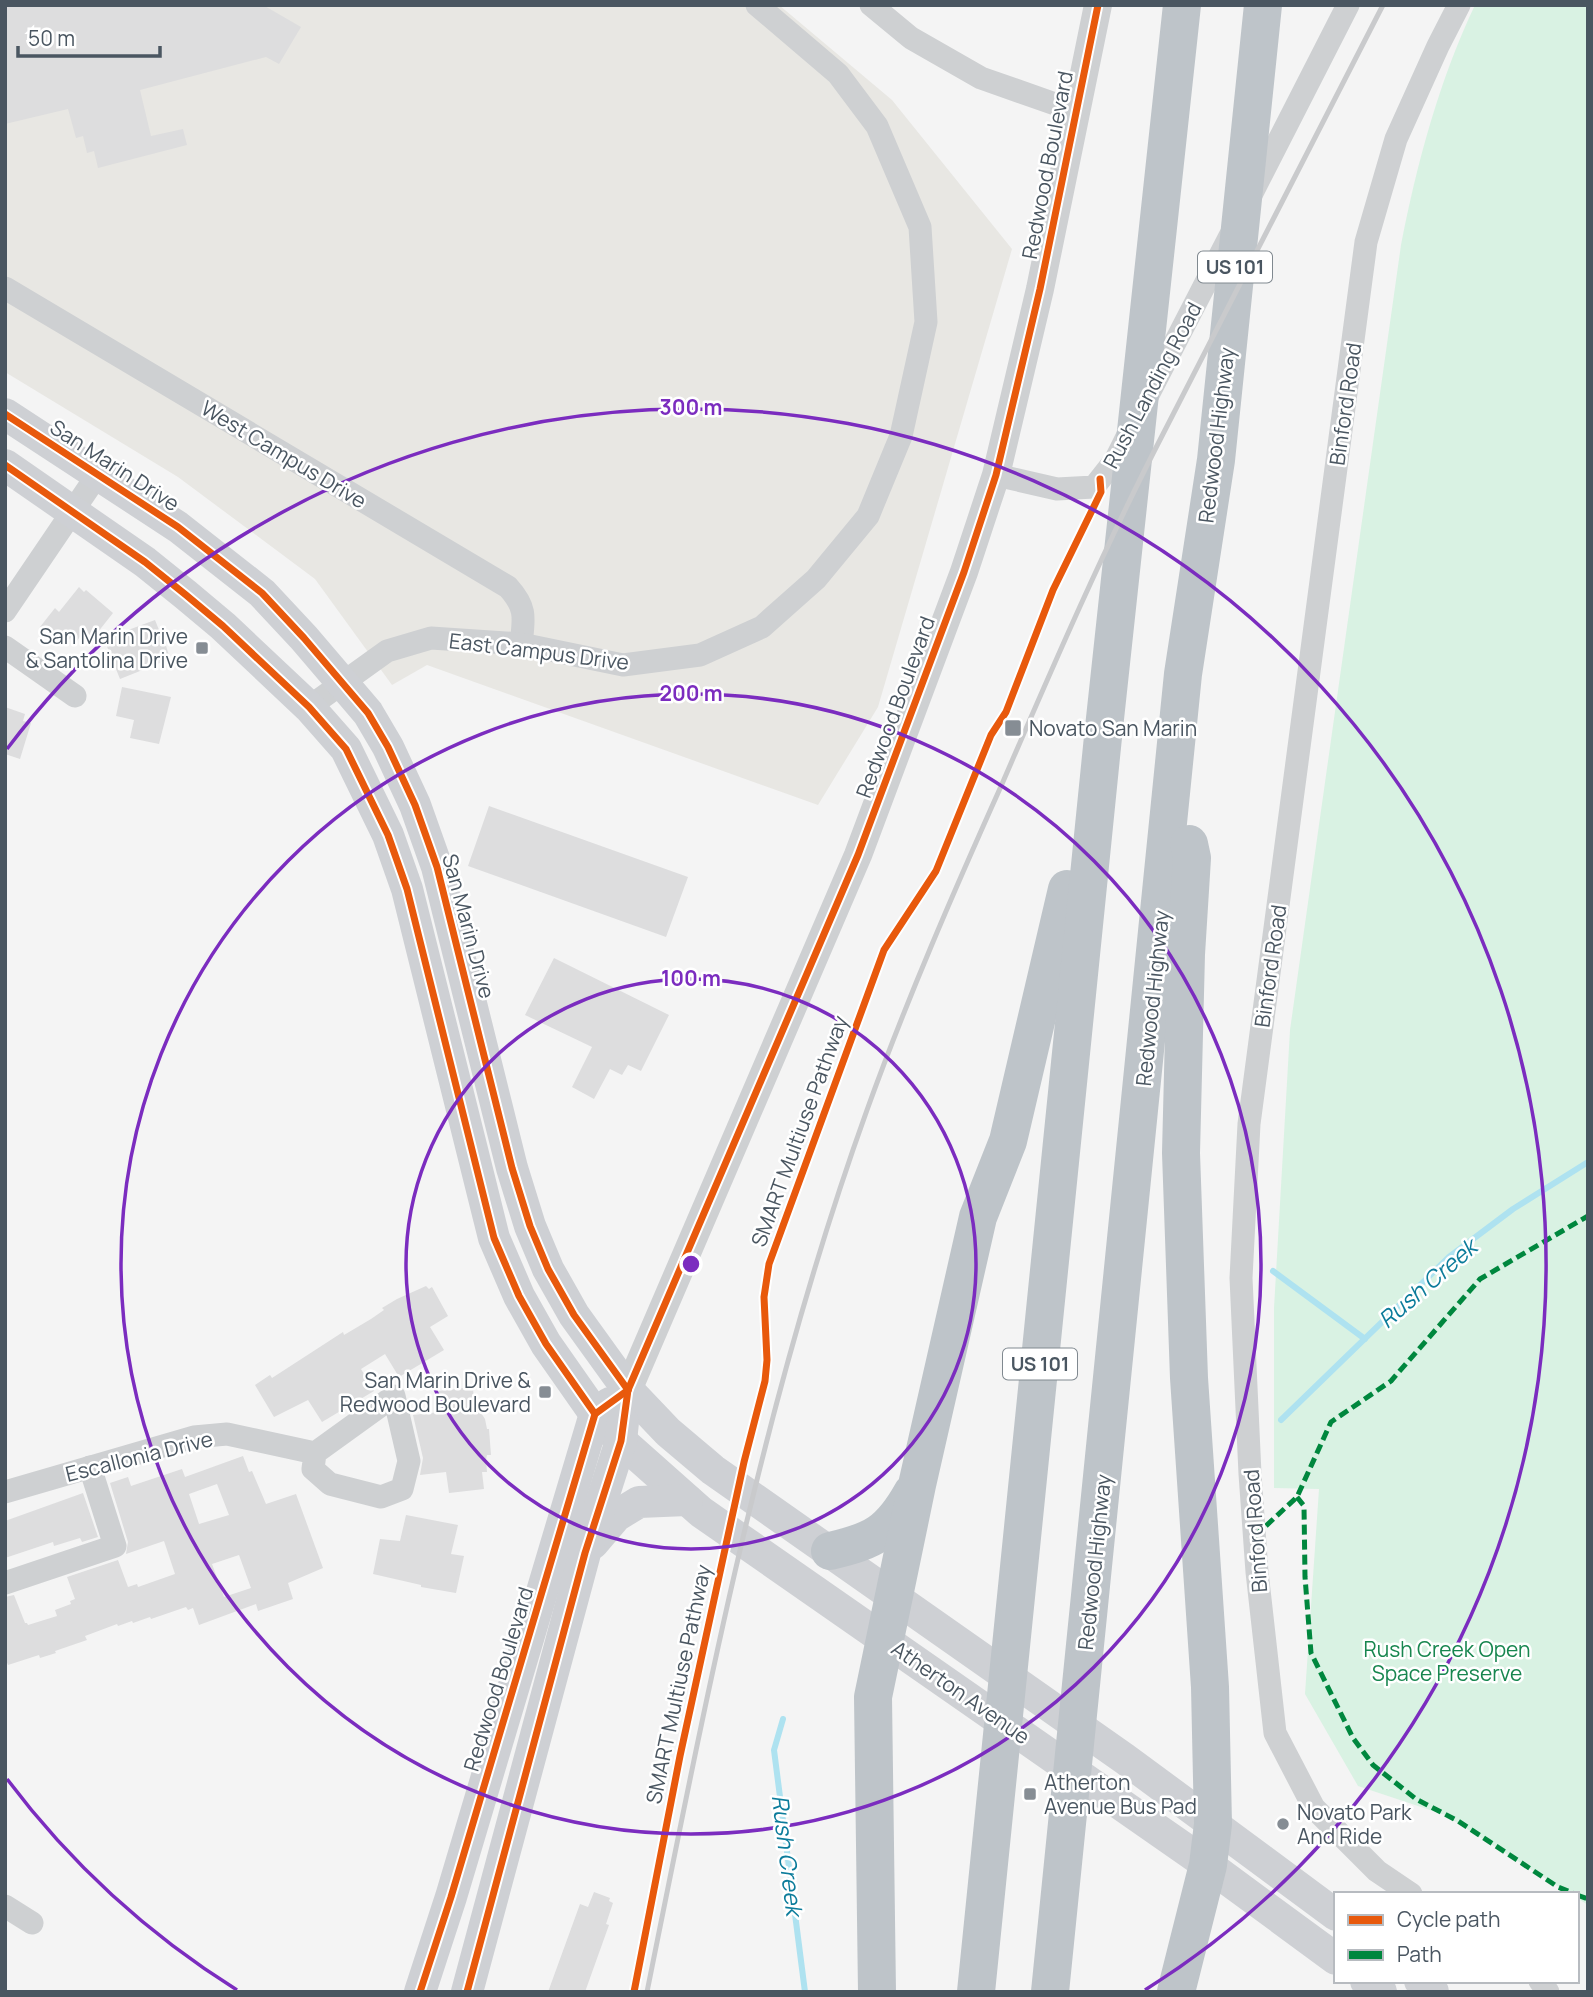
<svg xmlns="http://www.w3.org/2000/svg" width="1593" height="1997" viewBox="0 0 1593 1997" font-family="Manrope,sans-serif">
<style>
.commercial{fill:#e8e7e3}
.green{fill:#d9f2e3}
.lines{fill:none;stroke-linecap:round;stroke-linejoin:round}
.stream{stroke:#aee2f0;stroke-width:6}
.building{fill:#ddddde;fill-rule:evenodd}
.minor{stroke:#ced0d2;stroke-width:23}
.tertiary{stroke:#ced0d2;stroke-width:28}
.secondary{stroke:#ced0d4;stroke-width:32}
.motorway{stroke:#bec4c9;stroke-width:38}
.rail{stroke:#c9cacc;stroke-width:5}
.quiet{stroke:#00873e;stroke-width:5;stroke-dasharray:10 5;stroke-linecap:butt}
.cycleway-casing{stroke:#fff;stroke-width:11}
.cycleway{stroke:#e8590c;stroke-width:7}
.ring{fill:none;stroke:#7b2cbf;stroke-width:3.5}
.poi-dot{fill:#868d94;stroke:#fff;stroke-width:2.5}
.labels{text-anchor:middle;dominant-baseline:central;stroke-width:5;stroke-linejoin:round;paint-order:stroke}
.shield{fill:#fff;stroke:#808990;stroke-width:2}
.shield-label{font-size:19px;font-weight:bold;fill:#4a5661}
.street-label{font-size:21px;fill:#4a5661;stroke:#fff}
.poi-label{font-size:21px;fill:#4a5661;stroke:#fff;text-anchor:start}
.park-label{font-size:21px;fill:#17864f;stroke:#fff}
.water-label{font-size:23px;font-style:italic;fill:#0c7c9b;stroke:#fff}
.centre{fill:#7b2cbf;stroke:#fff;stroke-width:3.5}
.ring-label{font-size:21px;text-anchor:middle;font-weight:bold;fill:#7b2cbf;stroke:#fff;stroke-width:5;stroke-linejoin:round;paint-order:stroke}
</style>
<rect width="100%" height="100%" fill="#f4f4f4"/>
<!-- commercial -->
<polygon class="commercial" points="5,5 779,5 892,100 1012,249 878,707 818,805 427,665 392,685 315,579 178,477 5,372"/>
<!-- green -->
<path class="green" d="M 1475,5 L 1588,5 L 1588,1905 L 1577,1898 L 1577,1894 L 1570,1894 L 1445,1815 L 1358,1786 L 1305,1694 L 1319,1489 L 1274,1488 L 1274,1308 L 1290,1030 L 1401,245 C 1417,163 1439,81 1475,5 Z"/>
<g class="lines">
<!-- stream -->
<g class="stream">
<polyline points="1273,1271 1365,1339"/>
<polyline points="1281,1420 1449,1257 1513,1209 1588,1162"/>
<polyline points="783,1719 774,1750 805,1992"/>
</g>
</g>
<!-- building -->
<g class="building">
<polygon points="5,5 263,5 301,27 279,64 266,57 140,90 151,136 183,129 187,145 98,168 94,151 87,153 83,136 76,138 68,109 5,124"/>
<polygon points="79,587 84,592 86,590 113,613 90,642 81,635 77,641 71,637 64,646 40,627 55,608 59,612"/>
<polygon points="155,620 159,630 161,629 170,659 120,679 104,639"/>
<polygon points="122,687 171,697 159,744 130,738 134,720 116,716"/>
<polygon points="5,707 25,714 23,721 31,723 20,759 5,754"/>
<polygon points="489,806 688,877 666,937 468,866"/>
<polygon points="554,958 669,1015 641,1071 628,1065 622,1075 610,1069 594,1099 572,1087 592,1047 525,1015"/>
<polygon points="426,1286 429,1289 432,1287 448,1316 430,1327 444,1350 399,1377 385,1354 361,1369 374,1391 322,1422 308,1400 274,1417 255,1385 270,1375 272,1378 343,1332 344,1335 371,1319 384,1310 382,1308 397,1299"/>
<polygon points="473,1387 474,1404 480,1403 481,1413 485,1419 487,1429 489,1429 491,1455 487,1455 486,1460 487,1472 482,1472 484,1489 449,1493 446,1472 420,1475 423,1458 413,1415 440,1412 438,1391"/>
<path d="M 243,1456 L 249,1472 L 252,1471 L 266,1504 L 296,1494 L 323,1568 L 288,1583 L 293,1599 L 258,1611 L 256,1604 L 199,1625 L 193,1608 L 188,1610 L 186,1607 L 151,1619 L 150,1617 L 133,1623 L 132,1621 L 118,1626 L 117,1624 L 85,1636 L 87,1640 L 55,1651 L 56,1653 L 40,1658 L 39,1655 L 8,1665 L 5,1658 L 5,1597 L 14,1595 L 25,1623 L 27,1623 L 28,1625 L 57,1616 L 55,1610 L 71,1604 L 70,1601 L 75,1599 L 67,1577 L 118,1560 L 128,1587 L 137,1584 L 138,1587 L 175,1574 L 164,1541 L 126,1554 L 128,1542 L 110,1483 L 128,1477 L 131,1486 L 182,1469 L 185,1477 ZM 217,1484 L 229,1515 L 199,1524 L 189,1494 ZM 239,1555 L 251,1588 L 224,1597 L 212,1564 Z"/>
<polygon points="83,1493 98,1537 82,1542 80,1538 54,1546 53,1542 5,1558 5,1521"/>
<polygon points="406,1515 458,1525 451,1554 464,1556 456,1593 421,1587 421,1585 373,1574 380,1539 400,1541"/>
<polygon points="594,1892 610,1898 609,1901 613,1903 606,1924 609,1925 585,1992 548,1992 580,1904 588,1907"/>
</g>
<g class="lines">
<!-- minor -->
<g class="minor">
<polyline points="871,5 911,38 981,78 1075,111"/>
<polyline points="1252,193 1348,5"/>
<path d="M 5,288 L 508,587 C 527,608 524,618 521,644"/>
<polyline points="1148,395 1230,236"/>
<polyline points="996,475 1057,489 1094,487 1116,459 1128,435"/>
<polyline points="5,611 98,474"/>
<polyline points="5,647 75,696"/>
<polyline points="309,707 387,651 431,638 521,644 623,665 700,655 762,627 816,579 868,516 901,436 926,322 920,227 877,126 838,74 757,5"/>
<polyline points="5,1492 194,1437 227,1434 315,1453 394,1396 409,1461 402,1489 381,1497 330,1484 313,1469 315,1453"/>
<polyline points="5,1583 115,1546 90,1467"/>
<polyline points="1411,1894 1377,1871 1314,1808 1275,1733 1257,1572 1250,1474 1241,1278 1249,1124 1366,242 1396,139 1438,46 1459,5"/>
<polyline points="5,1906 32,1923"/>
<polyline points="1540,1981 1548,1992"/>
</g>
<!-- tertiary -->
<polyline class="tertiary" points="628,1390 858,855 964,572 996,475 1040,289 1098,5"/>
<!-- secondary -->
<g class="secondary">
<polyline points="5,414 178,527 262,593 304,638 368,713 388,747 415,805 437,867 512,1168 530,1226 548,1269 574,1315 628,1390 668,1432 713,1470 1125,1759 1336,1915"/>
<polyline points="5,465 145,562 186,595 223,626 309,707 346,749 388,835 407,889 494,1238 519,1296 546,1344 595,1414 621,1441 701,1512 1208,1865 1336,1959"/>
<polyline points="593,1543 616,1516 639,1502 687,1500"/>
<polyline points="1366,1981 1381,1992"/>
<polyline points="1420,1981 1433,1992"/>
<polyline points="420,1992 451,1897 595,1414 610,1403"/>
<polyline points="467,1992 585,1553 621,1441 623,1422"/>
</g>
<!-- motorway -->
<g class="motorway">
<path d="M 830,1551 C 874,1541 890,1532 912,1493"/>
<polyline points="877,1992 873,1697 917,1485 978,1217 1008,1141 1067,889"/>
<polyline points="976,1992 1103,737 1182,5"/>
<polyline points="1050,1992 1183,674 1216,460 1263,5"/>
<polyline points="1176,1992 1208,1865 1213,1824 1210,1687 1189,1378 1181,1153 1186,954 1192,858 1189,844"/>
</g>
<!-- rail -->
<path class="rail" d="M 647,1992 C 707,1694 764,1396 867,1110 C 907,999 954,891 1002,784 C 1053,666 1104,548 1163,434 C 1236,291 1310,148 1383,5"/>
<!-- quiet -->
<g class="quiet">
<polyline points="1297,1497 1304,1506 1305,1577 1311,1653 1353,1738 1373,1765 1416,1799 1458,1821 1558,1887 1575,1894"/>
<polyline points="1255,1536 1297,1497 1331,1422 1391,1381 1480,1279 1588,1216"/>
<polyline points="1577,1895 1588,1899"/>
</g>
<!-- cycleway casing -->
<g class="cycleway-casing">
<g id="cycleway">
<polyline points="5,414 178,527 262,593 304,638 368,713 388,747 415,805 437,867 512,1168 530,1226 548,1269 574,1315 628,1390"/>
<polyline points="5,465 145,562 186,595 223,626 309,707 346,749 388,835 407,889 494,1238 519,1296 546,1344 595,1414"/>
<polyline points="420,1992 451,1897 595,1414 628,1390"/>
<polyline points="467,1992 585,1553 621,1441 628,1390 858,855 964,572 996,475 1040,289 1098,5"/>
<polyline points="634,1992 680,1756 744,1462 765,1381 767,1360 764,1297 769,1264 884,950 936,871 991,735 1006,712 1053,590 1101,492 1100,479"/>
</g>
</g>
<!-- cycleway -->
<use href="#cycleway" class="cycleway"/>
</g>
<!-- distance rings -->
<g class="ring">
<circle cx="691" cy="1264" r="285"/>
<circle cx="691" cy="1264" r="570"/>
<path d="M237 1990A856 856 0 0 1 7 1779M7 749A856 856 0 1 1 1145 1990"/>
</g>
<!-- markers -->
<g class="poi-dot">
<rect x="195" y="641" width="14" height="14" rx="3.5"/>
<rect x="1004" y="719" width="18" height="18" rx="3.5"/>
<rect x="538" y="1385" width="14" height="14" rx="3.5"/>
<rect x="1023" y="1787" width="14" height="14" rx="3.5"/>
<circle cx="1283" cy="1824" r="7"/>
</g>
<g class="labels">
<!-- shield labels -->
<g class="shield">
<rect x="1198" y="251.5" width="74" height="31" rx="5"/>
<rect x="1003" y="1348.5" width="74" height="31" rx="5"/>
</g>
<g class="shield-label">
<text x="1235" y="267">US 101</text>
<text x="1040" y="1364">US 101</text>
</g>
<!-- street labels -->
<g class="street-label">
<text transform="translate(1047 165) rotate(-79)">Redwood Boulevard</text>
<text transform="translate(1152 385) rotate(-62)">Rush Landing Road</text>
<text transform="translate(1345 404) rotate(-82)">Binford Road</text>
<text transform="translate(1216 435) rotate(-83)">Redwood Highway</text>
<text transform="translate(284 454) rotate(31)">West Campus Drive</text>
<text transform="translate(115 465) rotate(33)">San Marin Drive</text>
<text transform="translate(539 651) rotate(7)">East Campus Drive</text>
<text transform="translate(895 707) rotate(-70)">Redwood Boulevard</text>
<text transform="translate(469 926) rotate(75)">San Marin Drive</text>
<text transform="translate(1270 966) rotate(-82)">Binford Road</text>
<text transform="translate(1152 998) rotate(-84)">Redwood Highway</text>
<text transform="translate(799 1131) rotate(-70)">SMART Multiuse Pathway</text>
<text transform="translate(139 1456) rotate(-14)">Escallonia Drive</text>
<text transform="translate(1255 1531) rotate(-94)">Binford Road</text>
<text transform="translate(1094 1562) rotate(-84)">Redwood Highway</text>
<text transform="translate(498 1679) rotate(-73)">Redwood Boulevard</text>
<text transform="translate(678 1684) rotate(-78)">SMART Multiuse Pathway</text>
<text transform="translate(961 1692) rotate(35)">Atherton Avenue</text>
</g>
<!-- poi labels -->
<g class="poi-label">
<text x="188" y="636" text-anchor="end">San Marin Drive<tspan x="188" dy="24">&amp; Santolina Drive</tspan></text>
<text x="1029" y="728">Novato San Marin</text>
<text x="531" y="1380" text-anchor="end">San Marin Drive &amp;<tspan x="531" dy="24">Redwood Boulevard</tspan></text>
<text x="1044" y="1782">Atherton<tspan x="1044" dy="24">Avenue Bus Pad</tspan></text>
<text x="1297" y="1812">Novato Park<tspan x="1297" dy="24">And Ride</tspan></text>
</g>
<!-- park labels -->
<g class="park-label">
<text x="1447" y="1649">Rush Creek Open<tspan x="1447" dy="24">Space Preserve</tspan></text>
</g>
<!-- water labels -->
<g class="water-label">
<text transform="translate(1427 1283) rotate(-41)">Rush Creek</text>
<text transform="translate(788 1855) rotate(83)">Rush Creek</text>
</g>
</g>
<circle cx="691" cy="1264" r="10" class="centre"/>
<g class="ring-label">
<text x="691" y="415">300 m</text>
<text x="691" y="701">200 m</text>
<text x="691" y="986">100 m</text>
</g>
<!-- border -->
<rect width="1593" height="1997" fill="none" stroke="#4a5661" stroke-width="14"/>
<!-- legend -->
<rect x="1334" y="1892" width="245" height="91" fill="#ffffff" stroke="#b7bbc0" stroke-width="2"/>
<rect x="1348" y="1915" width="35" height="10" fill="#e8590c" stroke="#b7bbc0" stroke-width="2"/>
<text x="1397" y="1927" font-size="21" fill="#4a5661">Cycle path</text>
<rect x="1348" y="1950" width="35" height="10" fill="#00873e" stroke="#b7bbc0" stroke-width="2"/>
<text x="1397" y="1962" font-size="21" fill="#4a5661">Path</text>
<!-- scale -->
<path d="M18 46v10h142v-10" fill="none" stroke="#4a5661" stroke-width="3.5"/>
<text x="28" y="46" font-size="21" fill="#4a5661" stroke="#ffffff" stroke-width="5" paint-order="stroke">50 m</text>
</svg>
